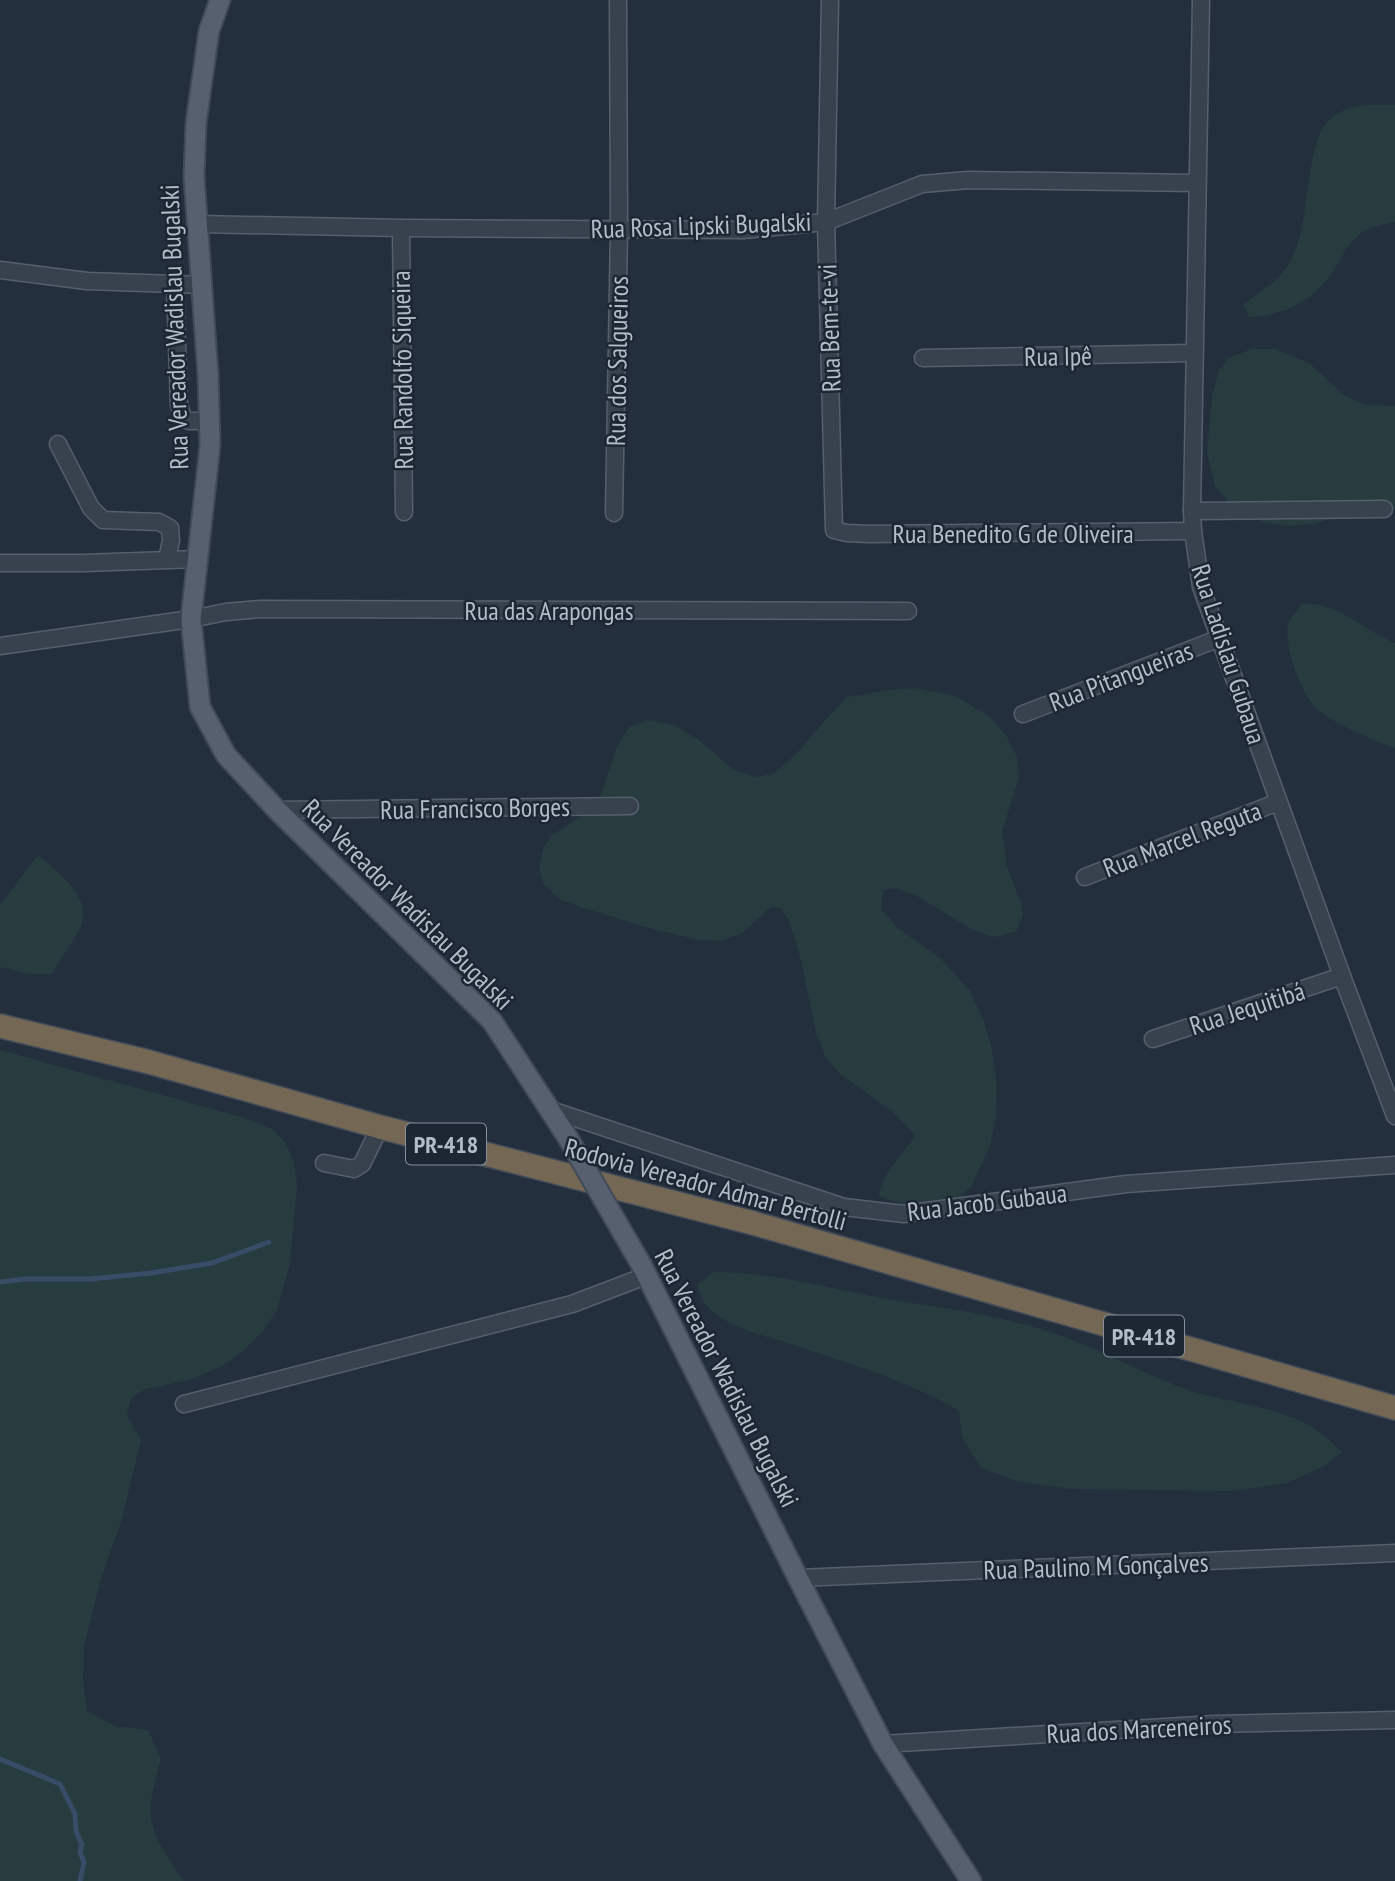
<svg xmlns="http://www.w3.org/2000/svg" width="1395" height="1881" viewBox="0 0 1395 1881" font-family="'PT Sans Narrow',sans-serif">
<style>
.green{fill:#263c3f}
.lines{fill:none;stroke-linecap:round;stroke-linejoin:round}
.stream{stroke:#394c67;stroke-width:5}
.minor-casing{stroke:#565f6c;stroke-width:19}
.major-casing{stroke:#414a57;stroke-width:23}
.highway-casing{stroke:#434c59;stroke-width:26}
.minor{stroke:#38414e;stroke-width:16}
.major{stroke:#56606e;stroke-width:19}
.highway{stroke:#746855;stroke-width:23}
.major-bridge-casing{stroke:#414a57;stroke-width:23;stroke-linecap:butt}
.major-bridge{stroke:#56606e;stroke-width:19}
.labels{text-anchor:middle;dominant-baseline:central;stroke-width:5;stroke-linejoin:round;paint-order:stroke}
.shield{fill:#1d2633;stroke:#878f9c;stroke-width:2}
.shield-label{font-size:24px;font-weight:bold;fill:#b4bcc9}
.street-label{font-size:26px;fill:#b4bcc9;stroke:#1d2633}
</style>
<rect width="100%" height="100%" fill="#242f3e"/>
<!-- green -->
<g class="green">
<path d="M 1395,105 L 1395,222 C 1385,224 1372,226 1364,231 C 1345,244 1339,266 1325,282 C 1307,304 1277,317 1249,317 L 1243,304 C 1262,291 1283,279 1293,256 C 1311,220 1304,147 1328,121 C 1333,115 1349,107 1357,106 C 1369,104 1383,105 1395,105 Z"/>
<polygon points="1252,349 1276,349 1309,363 1345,396 1365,405 1395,406 1395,509 1375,507 1313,524 1290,526 1264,522 1230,503 1215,486 1207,452 1212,396 1219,370 1228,358"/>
<path d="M 1302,604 C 1308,604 1314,604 1319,605 C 1341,608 1372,634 1395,643 L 1395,748 C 1372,740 1334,724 1316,708 C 1302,696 1281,640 1289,622 C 1292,616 1298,610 1302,604 Z"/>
<polygon points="915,688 956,696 990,717 1007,737 1017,757 1019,778 1002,831 1007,867 1021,903 1023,915 1016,932 994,937 973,930 919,897 896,888 883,890 881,909 897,927 941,959 970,991 983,1019 991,1045 997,1086 996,1116 990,1146 971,1187 960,1196 928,1201 903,1204 878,1196 886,1175 915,1135 892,1111 840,1074 825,1056 816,1033 801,960 789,921 781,908 771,907 741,934 720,941 700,940 660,931 583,908 559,899 543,883 539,867 544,847 551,836 583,815 600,798 617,747 629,727 650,720 674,725 699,740 735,771 758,777 775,773 797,753 830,715 847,697 890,690"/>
<path d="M 38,855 C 56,871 94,898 81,926 C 73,942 61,958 52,974 L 29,974 L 0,967 L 0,905 Z"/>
<path d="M 0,1050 L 249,1119 L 274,1130 L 285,1142 L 294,1161 L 297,1185 L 290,1264 L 277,1310 L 263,1331 L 244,1350 L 222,1366 L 190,1380 L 146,1389 L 131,1398 L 127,1416 L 141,1440 L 122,1519 L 100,1582 L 84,1646 L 83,1679 L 87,1711 L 115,1726 L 148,1730 L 161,1758 C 156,1777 147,1804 152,1823 C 156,1841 173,1866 184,1881 L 0,1881 Z"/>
<path d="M 714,1272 C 769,1272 824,1287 877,1297 C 933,1307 990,1313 1044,1330 C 1090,1344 1132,1368 1177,1386 C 1220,1402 1268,1404 1309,1425 C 1321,1432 1332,1443 1342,1452 L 1322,1467 L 1287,1483 L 1232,1491 L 1069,1489 L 1016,1481 L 980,1467 L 962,1437 L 959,1411 C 906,1379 846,1363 788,1343 C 765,1336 737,1330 717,1315 C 705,1307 701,1298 697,1285 Z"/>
</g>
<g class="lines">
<!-- stream -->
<g class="stream">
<polyline points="0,1282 25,1279 90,1279 151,1273 212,1263 269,1242"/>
<polyline points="0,1759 60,1784 75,1814 76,1831 82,1845 80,1852 84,1862 80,1881"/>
</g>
<!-- minor casing -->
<g class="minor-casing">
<g id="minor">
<polyline points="830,0 826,222 834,530 847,533 869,534 1193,531"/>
<polyline points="1201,0 1192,511 1193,531 1201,587 1342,976 1395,1116"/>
<polyline points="198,224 401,228 743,230 826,222 922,184 969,180 1197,183"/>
<polyline points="401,228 404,512"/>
<polyline points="0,270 87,281 203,285"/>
<polyline points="175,284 179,405 183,418 189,421 209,421"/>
<polyline points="923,358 1194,353"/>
<polyline points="58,444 91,508 103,520 159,522 170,528 171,540 167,560"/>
<polyline points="1192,511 1384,509"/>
<polyline points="614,513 619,229 618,0"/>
<polyline points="0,563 84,563 197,559"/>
<polyline points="0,646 191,619 226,612 260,609 908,611"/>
<polyline points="1023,714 1220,638"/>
<polyline points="277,810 630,806"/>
<polyline points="1085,877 1278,802"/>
<polyline points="1153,1039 1342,976"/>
<polyline points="551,1110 844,1207 904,1214 1126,1184 1395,1165"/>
<polyline points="324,1163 354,1169 362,1164 380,1127"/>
<polyline points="184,1404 572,1304 648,1275"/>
<polyline points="798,1578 1395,1553"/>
<polyline points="883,1744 1215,1724 1395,1720"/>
</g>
</g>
<!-- major casing -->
<g class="major-casing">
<g id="major">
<polyline points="220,0 209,31 196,123 194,176 208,375 210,445 191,619 200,707 226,755 277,810 492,1021 568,1138"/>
<polyline points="642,1266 798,1578 883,1744 971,1881"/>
</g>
</g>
<!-- highway casing -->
<g class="highway-casing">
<polyline id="highway" points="0,1026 149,1062 380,1127 753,1223 1395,1408"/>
</g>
<!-- minor -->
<use href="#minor" class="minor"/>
<!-- major -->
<use href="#major" class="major"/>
<!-- highway -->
<use href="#highway" class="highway"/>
<!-- major-bridge casing -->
<g class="major-bridge-casing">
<polyline id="major-bridge" points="568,1138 642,1266"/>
</g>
<!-- major-bridge -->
<use href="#major-bridge" class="major-bridge"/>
</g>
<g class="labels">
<!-- shield labels -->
<g class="shield">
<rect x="406" y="1123.5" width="80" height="41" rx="5"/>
<rect x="1104" y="1315.5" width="80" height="41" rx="5"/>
</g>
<g class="shield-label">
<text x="446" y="1144">PR-418</text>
<text x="1144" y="1336">PR-418</text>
</g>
<!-- street labels -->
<g class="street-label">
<text transform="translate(701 225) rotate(-2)">Rua Rosa Lipski Bugalski</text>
<text transform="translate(174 327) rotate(-92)">Rua Vereador Wadislau Bugalski</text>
<text transform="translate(829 328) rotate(-92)">Rua Bem-te-vi</text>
<text transform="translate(1058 356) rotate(-1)">Rua Ipê</text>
<text transform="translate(617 361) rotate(-89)">Rua dos Salgueiros</text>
<text transform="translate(402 370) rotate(-91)">Rua Randolfo Siqueira</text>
<text x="1013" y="533">Rua Benedito G de Oliveira</text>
<text x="549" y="610">Rua das Arapongas</text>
<text transform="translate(1229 654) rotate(72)">Rua Ladislau Gubaua</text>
<text transform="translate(1121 676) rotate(-21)">Rua Pitangueiras</text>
<text transform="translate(475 808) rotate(-1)">Rua Francisco Borges</text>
<text transform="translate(1182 839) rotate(-21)">Rua Marcel Reguta</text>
<text transform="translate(408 904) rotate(45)">Rua Vereador Wadislau Bugalski</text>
<text transform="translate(1247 1008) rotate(-18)">Rua Jequitibá</text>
<text transform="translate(706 1184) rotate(15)">Rodovia Vereador Admar Bertolli</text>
<text transform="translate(987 1202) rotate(-7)">Rua Jacob Gubaua</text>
<text transform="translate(727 1378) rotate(63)">Rua Vereador Wadislau Bugalski</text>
<text transform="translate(1096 1566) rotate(-2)">Rua Paulino M Gonçalves</text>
<text transform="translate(1139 1729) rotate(-3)">Rua dos Marceneiros</text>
</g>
</g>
</svg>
